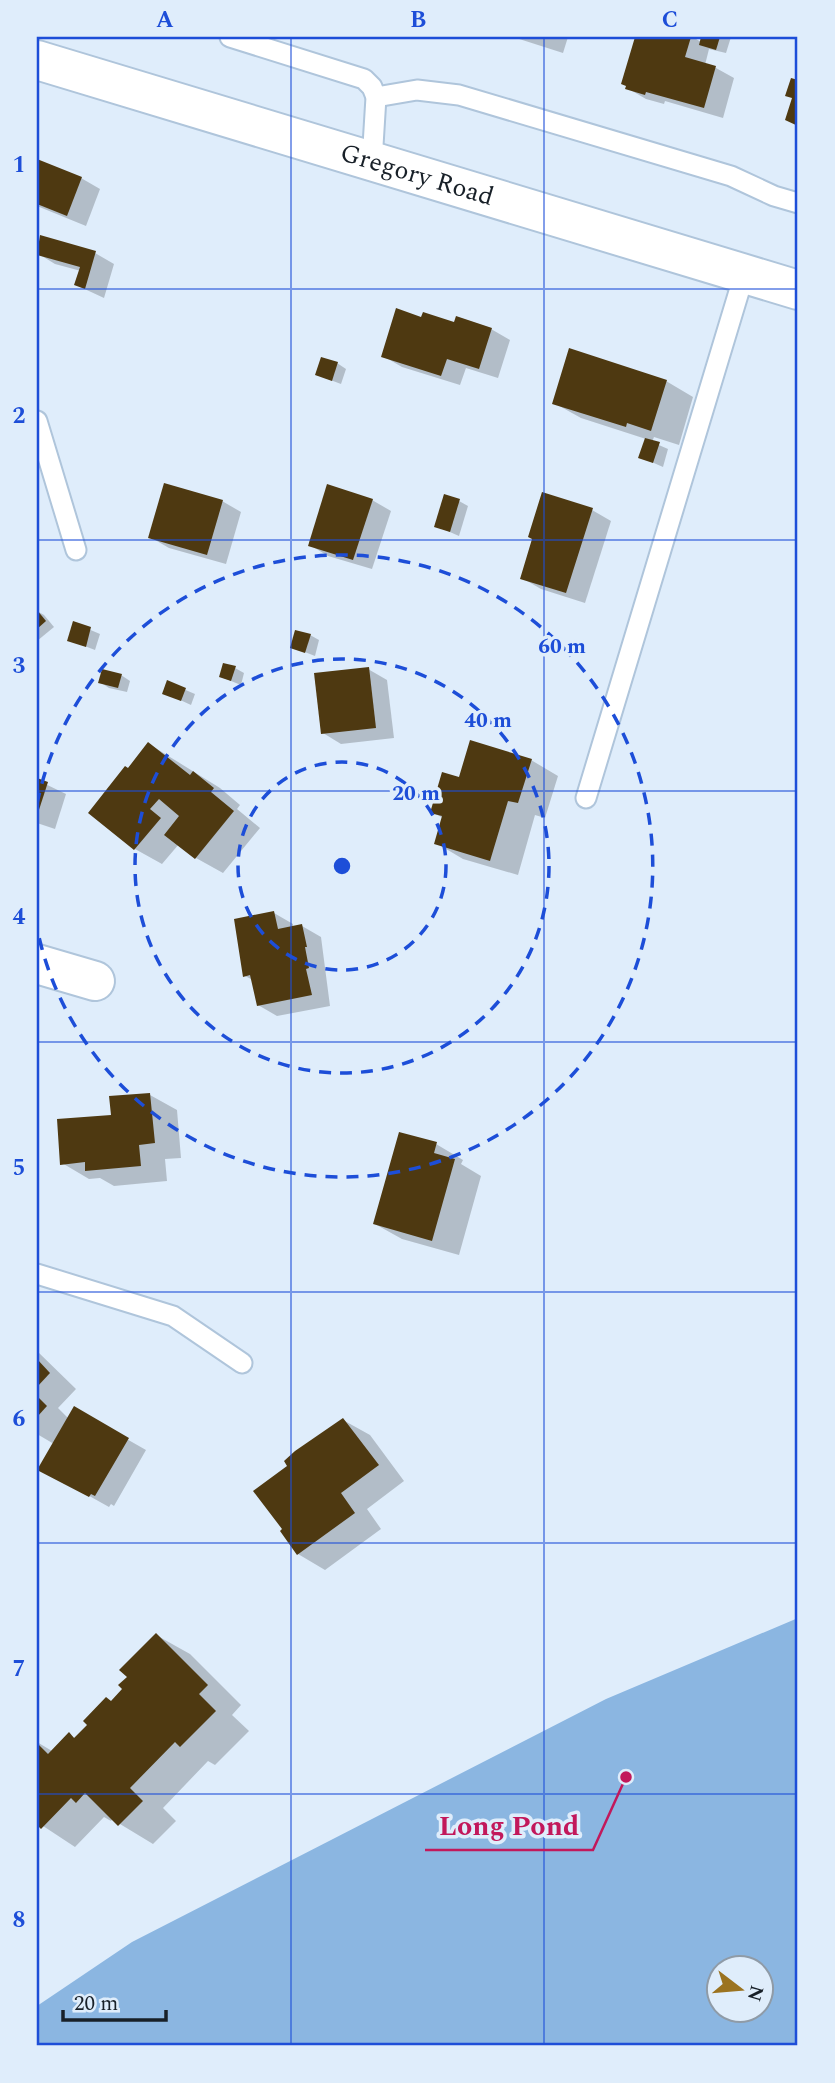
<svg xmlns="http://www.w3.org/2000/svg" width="835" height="2083" viewBox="0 0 835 2083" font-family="Spectral,serif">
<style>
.water{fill:#8bb6e1;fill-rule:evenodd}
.shadow{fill:#0003}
.building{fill:#4e3911}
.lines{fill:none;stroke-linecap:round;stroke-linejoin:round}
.service-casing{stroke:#afc5db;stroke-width:23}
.minor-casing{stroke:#afc5db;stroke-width:42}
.tertiary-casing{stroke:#afc5db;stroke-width:42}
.service{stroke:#fff;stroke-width:19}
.minor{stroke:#fff;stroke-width:38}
.tertiary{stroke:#fff;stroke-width:38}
.grid{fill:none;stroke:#1d4ed8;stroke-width:2;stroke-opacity:0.55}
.ring{fill:none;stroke:#1d4ed8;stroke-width:3.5;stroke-dasharray:12 9}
.labels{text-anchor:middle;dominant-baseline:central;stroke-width:7;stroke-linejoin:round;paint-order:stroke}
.street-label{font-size:26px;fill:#182028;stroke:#dfedfb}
.centre{fill:#1d4ed8;stroke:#dfedfb;stroke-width:3.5}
.ring-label{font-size:21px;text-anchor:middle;font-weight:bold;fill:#1d4ed8;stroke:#dfedfb;stroke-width:7;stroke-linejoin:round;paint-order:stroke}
.leader{fill:none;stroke:#c2185b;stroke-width:2.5}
.callout-dot{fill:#c2185b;stroke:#dfedfb;stroke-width:2.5}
.callout-label{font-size:28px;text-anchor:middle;font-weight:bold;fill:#c2185b;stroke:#dfedfb;stroke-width:7;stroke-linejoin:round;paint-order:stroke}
.neatline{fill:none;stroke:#1d4ed8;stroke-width:2.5}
.grid-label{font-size:23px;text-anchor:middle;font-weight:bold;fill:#1d4ed8}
</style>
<rect width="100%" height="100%" fill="#dfedfb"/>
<!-- water -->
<path class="water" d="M 798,1618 L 798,2046 L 37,2046 L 37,2006 L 132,1942 L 606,1699 ZM 720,1968 L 762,1968 L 762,2010 L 720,2010 Z"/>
<!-- shadow -->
<g class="shadow">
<polygon points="513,37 568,37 563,53"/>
<polygon points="637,37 693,37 701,42 703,37 731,37 726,53 709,49 705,65 716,68 734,78 723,118 665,101 664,104 646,99 627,88 628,86 623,84"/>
<polygon points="37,161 81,178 100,189 86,226 37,206"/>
<polygon points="41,237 95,253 114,264 104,298 76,285 81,271 55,264 37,253"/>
<polygon points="423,319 491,329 510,340 498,378 466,368 460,385 402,367 383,356"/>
<polygon points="337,363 346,369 341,384 317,375"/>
<polygon points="666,381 693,397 679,445 654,437 652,442 668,449 663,467 640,457 646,439 581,418 554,403"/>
<polygon points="372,500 391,511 372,569 328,556 310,545"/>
<polygon points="222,501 241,512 226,564 169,548 150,537"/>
<polygon points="459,501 468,506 459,536 436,526"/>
<polygon points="592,510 611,521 585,603 541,589 522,578"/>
<polygon points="37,611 44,615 54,627 37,641"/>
<polygon points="74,623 100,634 95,650 69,640"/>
<polygon points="310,635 319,640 315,656 292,647"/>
<polygon points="235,668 244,673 241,685 221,677"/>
<polygon points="368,669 387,680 394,738 341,744 323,733"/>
<polygon points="121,675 130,681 127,692 109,688 100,682"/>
<polygon points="169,683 195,694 191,705 165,693"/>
<polygon points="149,744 220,788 240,805 237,809 260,828 223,873 196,858 179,844 162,864 135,849 90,812"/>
<polygon points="531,760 558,776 545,818 535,815 518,875 463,859 436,843 443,818 432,812 460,780"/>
<polygon points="37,780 66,794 55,829 37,823"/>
<polygon points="274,913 293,924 293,927 302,926 321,937 330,1006 277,1016 258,1005 253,980 245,976"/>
<polygon points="150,1095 177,1110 181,1158 165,1159 167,1181 114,1186 100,1178 89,1179 62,1163 113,1116"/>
<polygon points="436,1144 463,1160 461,1164 481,1176 459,1255 402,1239 375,1224"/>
<polygon points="37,1351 76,1389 58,1408 69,1419 74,1409 146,1450 114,1506 111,1504 109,1507 75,1488 54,1444 37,1434"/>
<polygon points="343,1420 370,1435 404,1481 367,1509 381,1529 325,1570 298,1554 284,1529 289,1467"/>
<polygon points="156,1635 190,1654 241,1705 232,1715 249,1731 215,1765 208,1761 163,1808 176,1821 153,1844 120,1824 113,1818 111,1821 104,1817 75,1847 37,1822 37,1742 52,1751 69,1734 76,1739 124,1689 129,1677"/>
</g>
<!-- building -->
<g class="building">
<polygon points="635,37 691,37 685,57 716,66 704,108 646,92 645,95 625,89 626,86 621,84"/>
<polygon points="701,37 720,37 716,50 699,45"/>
<polygon points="791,78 798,80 798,126 785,120 792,98 785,96"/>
<polygon points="37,159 82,177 67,216 37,204"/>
<polygon points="40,235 96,251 85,289 74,285 80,267 37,255"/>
<polygon points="396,308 421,317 423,312 454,322 456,316 492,328 479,369 447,359 441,376 381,357"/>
<polygon points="569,348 667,380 651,431 627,423 626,427 552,404"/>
<polygon points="321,357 338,362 332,381 315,375"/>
<polygon points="645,438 660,442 653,463 638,458"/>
<polygon points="164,483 223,500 207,555 148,538"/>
<polygon points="327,484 373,499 353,560 308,546"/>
<polygon points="542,492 593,508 566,593 520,579 532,539 528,537"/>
<polygon points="444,494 460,499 450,532 434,527"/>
<polygon points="37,610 46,621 37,629"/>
<polygon points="73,621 91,627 86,647 67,641"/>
<polygon points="295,630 311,634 305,653 290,648"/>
<polygon points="223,663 236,666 231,681 219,677"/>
<polygon points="369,667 376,728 321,734 314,673"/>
<polygon points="102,669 122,674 118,688 98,683"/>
<polygon points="167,680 186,688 181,701 162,694"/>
<polygon points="470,740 532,759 518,803 508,801 490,861 434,844 442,816 430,813 442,772 459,777"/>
<polygon points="148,742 190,775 193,771 214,788 211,792 234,811 195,859 164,835 179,816 159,799 150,809 161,818 134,850 88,813 125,766 128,768"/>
<polygon points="37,778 48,782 37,816"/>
<polygon points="274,911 278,929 302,924 307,947 305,947 309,968 306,969 312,995 257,1006 250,975 243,977 234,919"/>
<polygon points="150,1093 155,1143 139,1145 141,1166 85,1171 85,1162 60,1165 57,1119 111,1115 109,1096"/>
<polygon points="399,1132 437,1142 434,1153 455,1159 432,1241 373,1224"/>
<polygon points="37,1359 50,1373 37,1387"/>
<polygon points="37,1396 47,1406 37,1417"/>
<polygon points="74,1406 129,1438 95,1496 91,1494 89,1497 37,1470"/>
<polygon points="343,1418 379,1465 341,1493 355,1513 297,1555 280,1531 282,1529 253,1491 287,1466 284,1461 295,1451"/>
<polygon points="156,1633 208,1685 199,1694 216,1711 180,1747 175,1742 130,1788 143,1801 118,1826 85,1793 76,1803 71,1798 41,1829 37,1825 37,1743 48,1754 69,1732 74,1738 87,1725 83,1721 106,1697 111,1701 122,1689 118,1685 127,1677 119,1670"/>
</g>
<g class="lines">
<!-- service casing -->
<g class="service-casing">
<g id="service">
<polyline points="230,37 364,79 372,87 376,97 372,162"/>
<polyline points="376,97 417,90 459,95 731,176 774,196 798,203"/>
<polyline points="37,421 76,550"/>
<polyline points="586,798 744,275"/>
<polyline points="37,1274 173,1316 242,1363"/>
</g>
</g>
<!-- minor casing -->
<g class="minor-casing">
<polyline id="minor" points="37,964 95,981"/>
</g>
<!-- tertiary casing -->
<g class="tertiary-casing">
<g id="tertiary">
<path id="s1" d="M 37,60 L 798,290"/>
</g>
</g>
<!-- service -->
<use href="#service" class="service"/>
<!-- minor -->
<use href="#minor" class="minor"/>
<!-- tertiary -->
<use href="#tertiary" class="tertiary"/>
</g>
<!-- grid -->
<path class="grid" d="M 291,37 L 291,2046M 544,37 L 544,2046M 37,289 L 798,289M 37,540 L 798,540M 37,791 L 798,791M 37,1042 L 798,1042M 37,1292 L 798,1292M 37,1543 L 798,1543M 37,1794 L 798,1794"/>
<!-- distance rings -->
<g class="ring">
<circle cx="342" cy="866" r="104"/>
<circle cx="342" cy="866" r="207"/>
<path d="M37 804A311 311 0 1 1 37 928"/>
</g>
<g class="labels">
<!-- street labels -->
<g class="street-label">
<text stroke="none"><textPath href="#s1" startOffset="397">Gregory Road</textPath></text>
</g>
</g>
<circle cx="342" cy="866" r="10" class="centre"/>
<g class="ring-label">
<text x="562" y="653">60 m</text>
<text x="488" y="727">40 m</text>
<text x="416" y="800">20 m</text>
</g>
<!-- callouts -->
<path class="leader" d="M626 1777L593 1850H425"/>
<circle class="callout-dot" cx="626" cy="1777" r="7"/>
<g class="callout-label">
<text x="509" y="1835">Long Pond</text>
</g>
<!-- border -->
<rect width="835" height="2083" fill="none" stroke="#dfedfb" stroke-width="77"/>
<!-- north arrow -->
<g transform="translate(740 1989) rotate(106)"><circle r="33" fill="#dfedfb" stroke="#8f9ba7" stroke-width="2"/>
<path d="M0-5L12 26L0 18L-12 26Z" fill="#9b7320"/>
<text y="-10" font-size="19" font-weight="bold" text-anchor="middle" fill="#182028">N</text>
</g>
<!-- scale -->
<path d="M63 2010v10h103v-10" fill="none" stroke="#182028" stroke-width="3.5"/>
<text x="74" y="2010" font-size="21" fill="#182028" stroke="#dfedfb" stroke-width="5" paint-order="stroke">20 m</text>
<rect x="38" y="38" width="758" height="2006" class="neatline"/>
<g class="grid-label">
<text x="165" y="27">A</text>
<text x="418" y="27">B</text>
<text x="670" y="27">C</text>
<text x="19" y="172">1</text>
<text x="19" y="423">2</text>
<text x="19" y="673">3</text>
<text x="19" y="924">4</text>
<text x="19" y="1175">5</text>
<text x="19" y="1426">6</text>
<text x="19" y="1676">7</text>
<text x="19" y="1927">8</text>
</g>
</svg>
